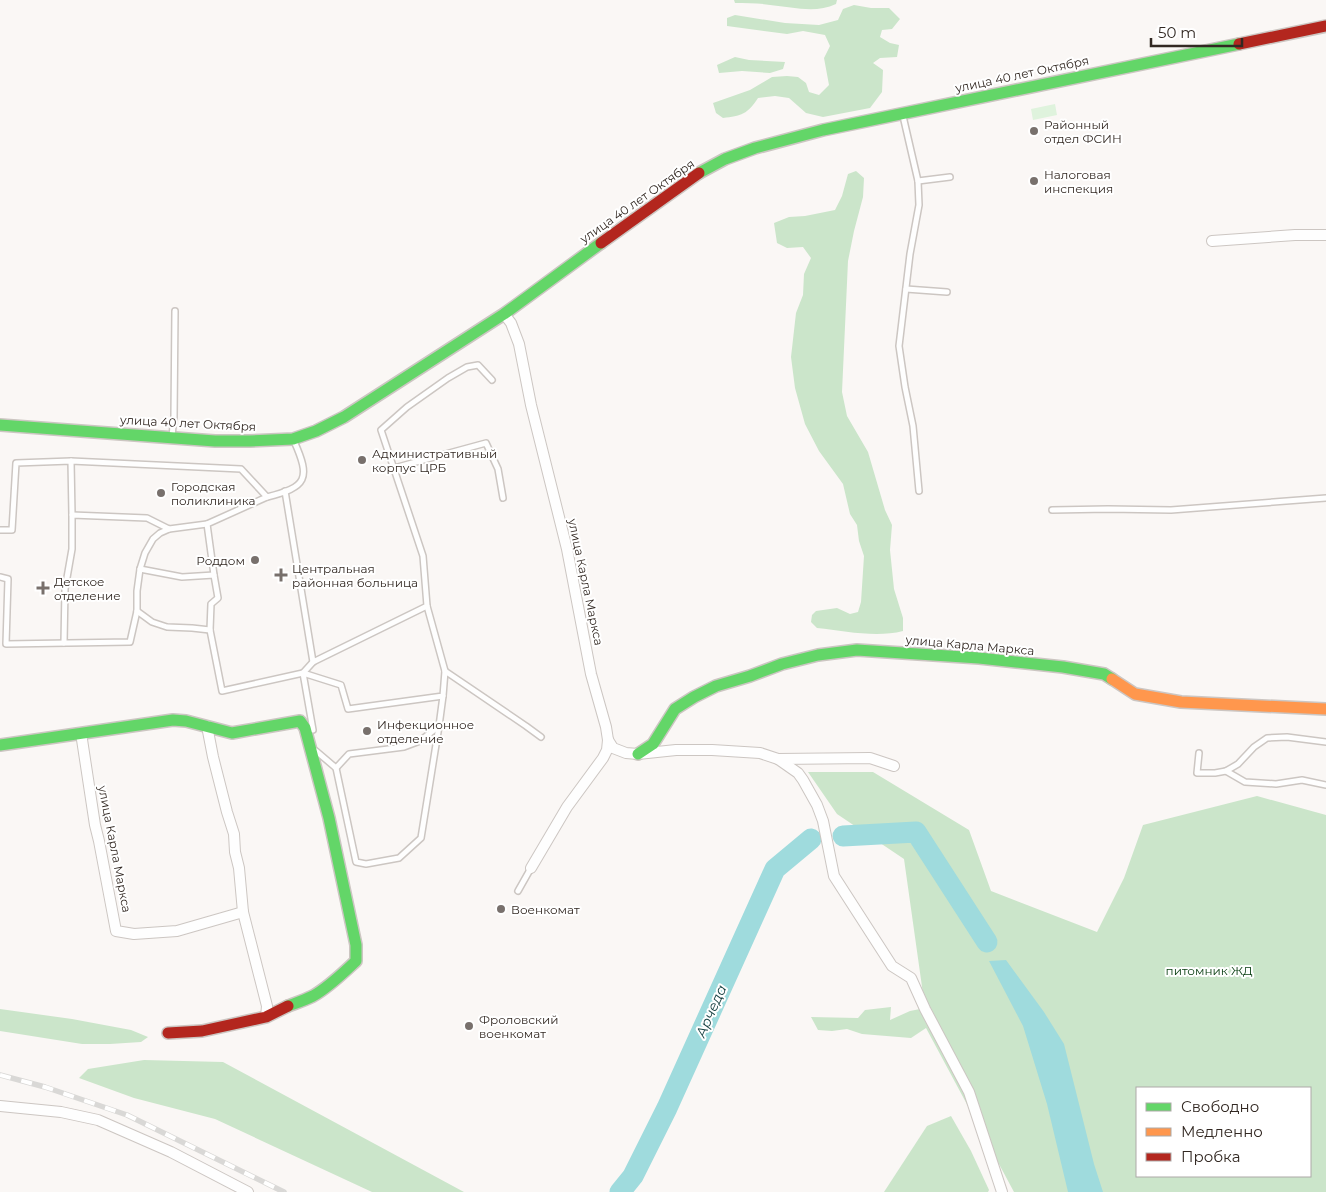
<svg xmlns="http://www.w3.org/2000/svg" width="1326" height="1192" viewBox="0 0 1326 1192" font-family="Montserrat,sans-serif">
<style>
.green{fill:#dff3dd}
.forest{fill:#cbe5ca;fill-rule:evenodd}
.water{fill:#9fdbdd}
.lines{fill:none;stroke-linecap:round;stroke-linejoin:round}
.river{stroke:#9fdbdd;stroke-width:21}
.lane-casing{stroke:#ccc6c2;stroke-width:8}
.street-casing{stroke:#ccc6c2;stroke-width:12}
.fast-casing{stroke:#ccc6c2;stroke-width:14}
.slow-casing{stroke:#ccc6c2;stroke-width:14}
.jam-casing{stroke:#ccc6c2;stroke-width:14}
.lane{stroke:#fefefe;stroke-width:5}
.street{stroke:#fefefe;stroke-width:10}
.fast{stroke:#63d668;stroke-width:11}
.slow{stroke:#ff974d;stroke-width:11}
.jam{stroke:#b3261e;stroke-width:11}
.rail-casing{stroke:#d9d8d6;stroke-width:5.5}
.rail{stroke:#fff;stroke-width:4;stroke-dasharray:11;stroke-linecap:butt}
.poi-dot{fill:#78706c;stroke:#fff;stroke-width:2}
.labels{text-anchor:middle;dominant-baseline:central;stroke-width:4;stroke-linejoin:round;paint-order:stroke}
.street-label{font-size:12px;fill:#322822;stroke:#fff}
.poi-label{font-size:12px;fill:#322822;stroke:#fff;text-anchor:start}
.park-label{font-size:12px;fill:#01380a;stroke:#fff}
.water-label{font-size:14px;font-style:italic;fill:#143e3f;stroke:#fff}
</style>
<rect width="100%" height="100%" fill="#faf7f5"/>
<!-- green -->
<polygon class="green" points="1055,104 1057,115 1033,120 1031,109"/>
<!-- forest -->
<g class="forest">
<path d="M 734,0 L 837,0 L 836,4 C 815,14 793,7 770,5 C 759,3 747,3 735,3 Z"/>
<path d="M 854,5 L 871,8 L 889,8 L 900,19 L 892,29 L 882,30 L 880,37 L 890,43 L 899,45 L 897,57 L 880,58 L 873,63 L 883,70 L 882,92 L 870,108 L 823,117 L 806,113 L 789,98 L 775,96 L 758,98 C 748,114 741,116 723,118 L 716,113 L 713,103 L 750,90 L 772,77 L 787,76 L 798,77 L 806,83 L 809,92 L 819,95 L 829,85 L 824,58 L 830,46 L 825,35 L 803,31 L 787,34 L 727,26 L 727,18 L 735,15 L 785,23 L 819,25 L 838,20 L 843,9 Z"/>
<polygon points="735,57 749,60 785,62 783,69 770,73 742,71 719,73 717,65"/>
<path d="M 856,171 L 864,178 L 863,197 L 854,231 L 848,261 L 842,392 L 847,416 L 868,452 L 885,510 L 892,525 L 890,550 L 894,589 L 903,618 L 903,631 C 876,638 845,631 817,628 L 811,622 L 812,615 L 816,611 L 837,608 L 850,614 L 858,612 L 861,602 L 864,556 L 859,541 L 857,525 L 850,514 L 843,484 L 819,451 L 805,424 L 795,388 L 791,357 L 796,313 L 803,295 L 804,274 L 811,258 L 803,247 L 787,248 L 777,243 L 774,223 L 789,217 L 805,216 L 835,210 L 842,196 L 848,174 Z"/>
<path d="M 808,772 L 873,772 L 969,830 L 991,891 L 1097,932 L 1124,878 L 1143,825 L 1257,796 L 1326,815 L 1326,1192 L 1014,1192 L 926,1028 L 911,1038 L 862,1034 L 847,1029 L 832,1031 L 818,1030 L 811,1017 L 858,1018 L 865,1010 L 891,1007 L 890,1020 L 910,1011 L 925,1008 L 904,859 L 837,814 ZM 1137,1088 L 1310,1088 L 1310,1176 L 1137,1176 Z"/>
<polygon points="0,1009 72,1019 131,1030 148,1037 141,1042 110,1044 82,1044 0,1031"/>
<polygon points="144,1060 223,1062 464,1192 372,1192 215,1119 134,1098 79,1078 88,1069"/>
<polygon points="951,1116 971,1151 989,1190 988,1192 884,1192 927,1126"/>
</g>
<!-- water -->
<g class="water">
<polygon points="1006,960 1044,1012 1064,1044 1094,1164 1103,1192 1068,1192 1047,1104 1023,1026 989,961"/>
<polygon points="649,1153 642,1178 631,1192 612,1192"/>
</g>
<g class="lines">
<!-- river -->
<g class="river">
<polyline points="843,836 916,832 987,942"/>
<polyline points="620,1192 633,1176 667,1108 775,869 811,839"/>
</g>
<!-- lane casing -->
<g class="lane-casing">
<g id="lane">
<polyline points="903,116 918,181 919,205 910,254 899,346 905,387 913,426 919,491"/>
<polyline points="918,181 950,177"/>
<polyline points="906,289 947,292"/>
<polyline points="172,436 174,417 175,311"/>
<polyline points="71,461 72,515"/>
<polyline points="394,468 486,443 498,469 503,498"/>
<polyline points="285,491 313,662"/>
<polyline points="1052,510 1108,509 1171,510 1326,498"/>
<path d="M 0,530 L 12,530 L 16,463 L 71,461 L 241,469 L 267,497 C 307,487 311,479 294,441"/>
<polyline points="140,569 182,577 214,575 218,598 211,604 210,630 222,691 303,673 341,685 348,709 443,696 445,671 526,726 541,737"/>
<polyline points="214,575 207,524 267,497"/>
<polyline points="0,577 8,579 6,644 130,642 137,611 137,591 140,569 145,553 153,539 160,533 169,529"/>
<polyline points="427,606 445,671"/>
<polyline points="137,611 152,622 167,627 192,628 210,630"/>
<polyline points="64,643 65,589 72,549 72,515 147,518 169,529 207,524"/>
<polyline points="313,730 303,673 313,662 427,606 423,556 381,430 407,407 448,378 467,367 478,365 492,380"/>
<polyline points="316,751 336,768 356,862 366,864 399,858 421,838 439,726"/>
<polyline points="1199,753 1197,773 1215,773 1226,771 1238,764 1254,747 1267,738 1287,737 1326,742"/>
<polyline points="336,768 349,754 404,747 420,741 439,726 443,696"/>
<polyline points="1226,771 1245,782 1276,784 1302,780 1326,785"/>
<polyline points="518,891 531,868"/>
</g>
</g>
<!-- street casing -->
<g class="street-casing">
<g id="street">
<polyline points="1212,241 1295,235 1326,235"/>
<polyline points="504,314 511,323 519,344 531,405 567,549 591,674 606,727 608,740 607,750 603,758 567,807 531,868"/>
<polyline points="207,726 213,757 227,812 234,834 235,852 239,868 243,912 267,1006 266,1017"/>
<polyline points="81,733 95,825 99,841 116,931 134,934 177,931 243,912"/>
<polyline points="608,740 613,748 626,753 638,754 676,750 712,750 760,753 778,759 870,758 894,766"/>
<polyline points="778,759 798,773 803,780 817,805 823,821 834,876 892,966 911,978 925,1009 969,1092 1002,1192"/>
<polyline points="0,1106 61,1112 98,1120 171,1152 248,1192"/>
</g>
</g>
<!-- fast casing -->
<g class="fast-casing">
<g id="fast">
<polyline points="699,173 725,159 755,148 823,130 1239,44"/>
<polyline points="0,425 215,441 250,441 293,439 316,431 344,417 504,314 601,243"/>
<path d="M 0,745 L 173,720 L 186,721 L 232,733 L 300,721 L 305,728 L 329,818 L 356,945 L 356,961 C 343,973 329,987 313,996 C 305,1000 296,1003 288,1006"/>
<polyline points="638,754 653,744 675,709 694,697 716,686 750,676 782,664 818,655 857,650 979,658 1063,667 1104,674 1112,679"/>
</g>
</g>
<!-- slow casing -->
<g class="slow-casing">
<polyline id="slow" points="1112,679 1135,694 1181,702 1326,709"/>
</g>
<!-- jam casing -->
<g class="jam-casing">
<g id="jam">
<polyline points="1239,44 1326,26"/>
<polyline points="601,243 699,173"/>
<polyline points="168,1033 202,1031 266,1017 288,1006"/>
</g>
</g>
<!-- lane -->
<use href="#lane" class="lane"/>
<!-- street -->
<use href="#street" class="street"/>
<!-- fast -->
<use href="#fast" class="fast"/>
<!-- slow -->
<use href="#slow" class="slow"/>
<!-- jam -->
<use href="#jam" class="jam"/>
<!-- rail casing -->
<g class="rail-casing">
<polyline id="rail" points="0,1075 45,1087 127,1115 284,1192"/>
</g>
<!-- rail -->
<use href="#rail" class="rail"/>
</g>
<!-- markers -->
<g class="poi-dot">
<circle cx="1034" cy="131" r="5"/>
<circle cx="1034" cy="181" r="5"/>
<circle cx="362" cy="460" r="5"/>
<circle cx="161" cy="493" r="5"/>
<circle cx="255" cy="560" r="5"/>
<path d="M278.5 567.5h5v5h5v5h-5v5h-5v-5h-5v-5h5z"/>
<path d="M40.5 580.5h5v5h5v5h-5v5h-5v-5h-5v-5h5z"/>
<circle cx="367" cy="731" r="5"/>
<circle cx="501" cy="909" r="5"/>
<circle cx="469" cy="1026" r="5"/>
</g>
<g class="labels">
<!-- street labels -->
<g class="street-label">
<text transform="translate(1022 74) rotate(-12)">улица 40 лет Октября</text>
<text transform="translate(637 201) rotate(-35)">улица 40 лет Октября</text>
<text transform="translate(188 423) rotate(3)">улица 40 лет Октября</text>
<text transform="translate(586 582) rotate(78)">улица Карла Маркса</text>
<text transform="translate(970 645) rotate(5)">улица Карла Маркса</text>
<text transform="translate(115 849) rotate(79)">улица Карла Маркса</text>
</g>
<!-- poi labels -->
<g class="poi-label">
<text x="1044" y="124">Районный<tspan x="1044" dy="14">отдел ФСИН</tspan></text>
<text x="1044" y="174">Налоговая<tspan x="1044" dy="14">инспекция</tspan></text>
<text x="372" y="453">Административный<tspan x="372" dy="14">корпус ЦРБ</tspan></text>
<text x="171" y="486">Городская<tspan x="171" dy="14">поликлиника</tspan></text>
<text x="245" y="560" text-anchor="end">Роддом</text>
<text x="292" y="568">Центральная<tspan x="292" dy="14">районная больница</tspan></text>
<text x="54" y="581">Детское<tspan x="54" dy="14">отделение</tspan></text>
<text x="377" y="724">Инфекционное<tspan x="377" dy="14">отделение</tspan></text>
<text x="511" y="909">Военкомат</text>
<text x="479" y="1019">Фроловский<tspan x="479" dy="14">военкомат</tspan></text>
</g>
<!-- park labels -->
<g class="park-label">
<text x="1209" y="970">питомник ЖД</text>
</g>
<!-- water labels -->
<g class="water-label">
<text transform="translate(711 1011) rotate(-66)">Арчеда</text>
</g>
</g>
<!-- legend -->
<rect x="1136" y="1087" width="175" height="90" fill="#ffffff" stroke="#ada9a7"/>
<rect x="1146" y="1103" width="25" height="8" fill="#63d668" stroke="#ada9a7"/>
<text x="1181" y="1112" font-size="15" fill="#322822">Свободно</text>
<rect x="1146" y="1128" width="25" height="8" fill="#ff974d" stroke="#ada9a7"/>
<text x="1181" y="1137" font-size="15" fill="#322822">Медленно</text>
<rect x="1146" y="1153" width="25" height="8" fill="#b3261e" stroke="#ada9a7"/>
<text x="1181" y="1162" font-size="15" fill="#322822">Пробка</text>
<!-- scale -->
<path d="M1151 38v8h91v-8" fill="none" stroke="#322822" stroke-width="2.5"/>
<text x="1158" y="38" font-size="15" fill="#322822" stroke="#ffffff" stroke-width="4" paint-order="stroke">50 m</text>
</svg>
